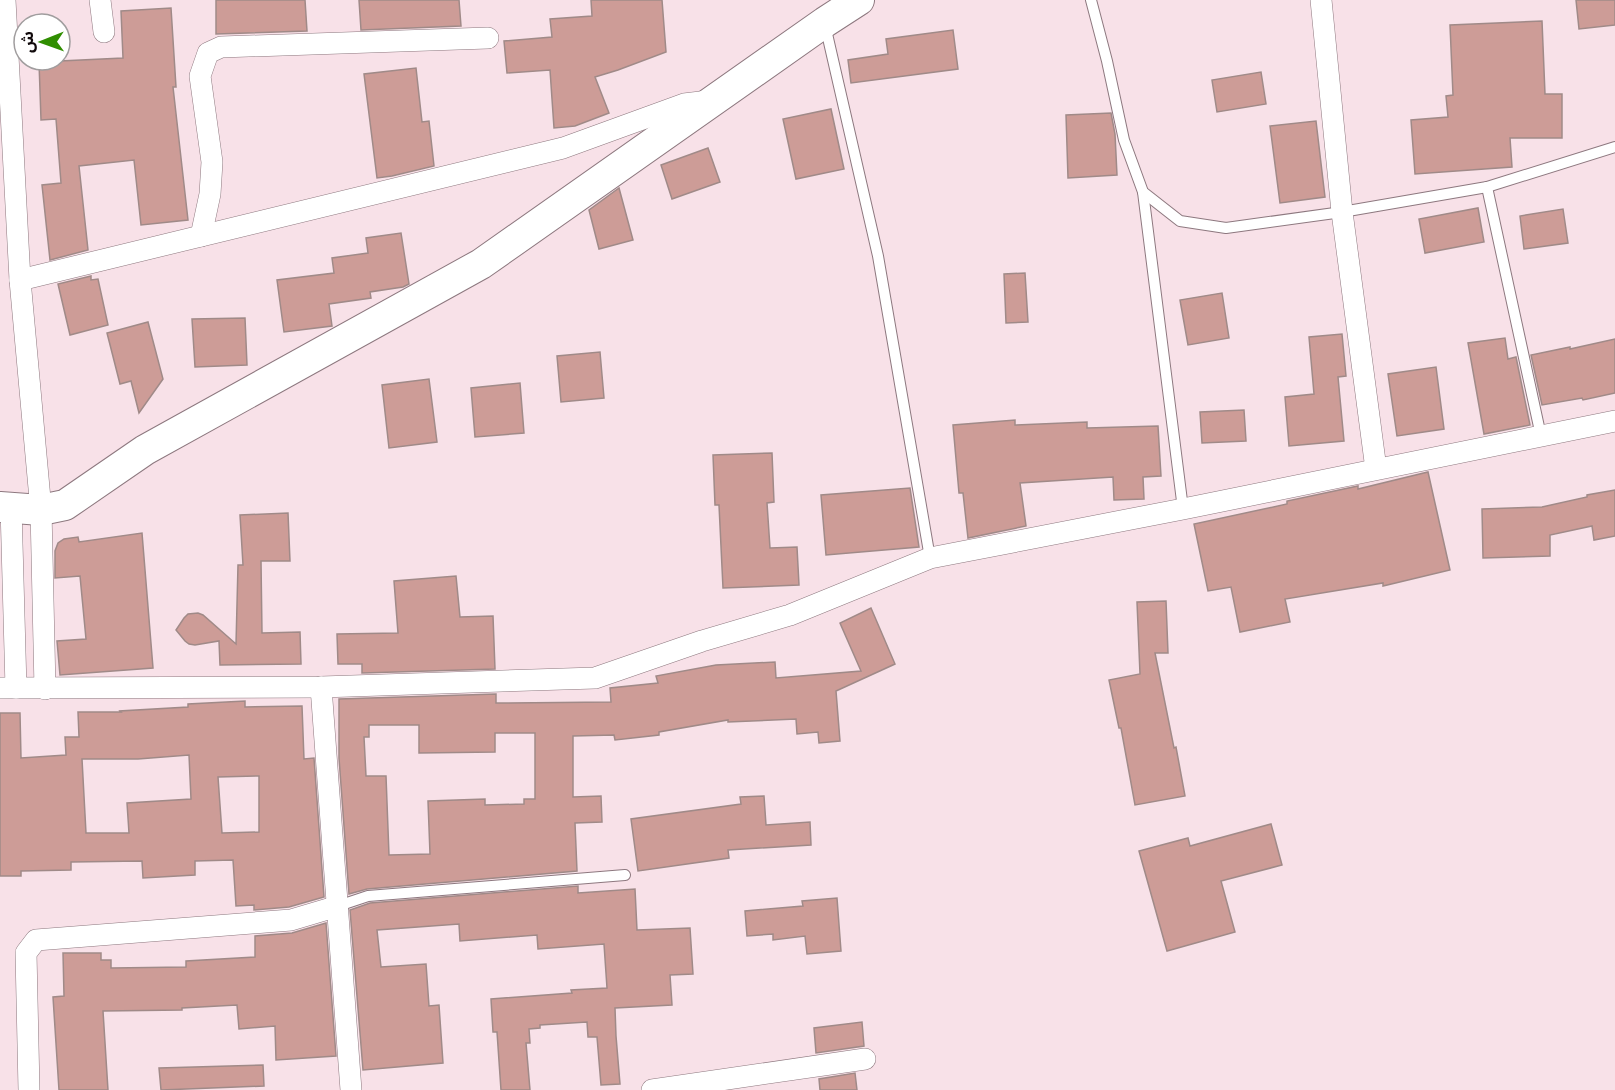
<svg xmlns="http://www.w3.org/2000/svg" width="1615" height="1090" viewBox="0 0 1615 1090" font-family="'Varela Round','Noto Sans Arabic',sans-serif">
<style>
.building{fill:#cd9c97;stroke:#a08a88;stroke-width:1.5;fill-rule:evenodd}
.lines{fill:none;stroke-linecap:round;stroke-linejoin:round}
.lane-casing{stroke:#8d787f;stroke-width:12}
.street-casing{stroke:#8d787f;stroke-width:22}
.secondary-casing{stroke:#8d787f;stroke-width:32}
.lane{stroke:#fff;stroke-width:10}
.street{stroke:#fff;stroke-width:21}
.secondary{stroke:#fff;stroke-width:30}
</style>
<rect width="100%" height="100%" fill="#f8e1e8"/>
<!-- building -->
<g class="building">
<polygon points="216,0 305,0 307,31 216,34"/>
<polygon points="359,0 459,0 461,26 361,30"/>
<polygon points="591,0 662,0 666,52 618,70 595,77 609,113 575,126 554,128 550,70 507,73 504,41 552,37 550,19 592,16"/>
<polygon points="1576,0 1615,0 1615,25 1579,29"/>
<polygon points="171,8 176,87 173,87 188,220 141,225 134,160 79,166 88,250 50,260 42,185 61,183 56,119 41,120 39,62 123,58 121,11"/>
<polygon points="1542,21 1545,94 1562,94 1562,138 1510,138 1512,167 1415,174 1411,120 1448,117 1446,96 1453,95 1450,25"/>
<polygon points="953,30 958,69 851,83 848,60 888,54 886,39"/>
<polygon points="416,68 422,122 429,121 434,166 392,176 377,178 364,74"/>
<polygon points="1261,72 1266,104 1217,112 1212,80"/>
<polygon points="831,109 844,169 796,179 783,119"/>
<polygon points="1111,113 1115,134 1117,175 1068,178 1066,115"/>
<polygon points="1316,121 1325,197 1280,203 1270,126"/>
<polygon points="708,148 720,182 672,199 661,165"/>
<polygon points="619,188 633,240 599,249 589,210"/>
<polygon points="1478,208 1484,242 1425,253 1419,219"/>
<polygon points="1563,209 1568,243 1524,249 1520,216"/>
<polygon points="401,233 409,284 403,287 370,292 371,298 329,304 332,326 284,332 277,280 334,273 332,258 368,253 366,238"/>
<polygon points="1025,273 1028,322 1006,323 1004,274"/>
<polygon points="91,276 91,280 98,279 108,325 70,335 58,284"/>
<polygon points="1222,293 1229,338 1188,345 1180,300"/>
<polygon points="245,318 247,365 195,367 192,319"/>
<polygon points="148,322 163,379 139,413 131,381 120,384 107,333"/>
<polygon points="1342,334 1346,376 1338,377 1344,441 1289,446 1285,397 1314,394 1309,337"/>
<polygon points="1505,338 1508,359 1516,357 1530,425 1484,434 1468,343"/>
<polygon points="1615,339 1615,393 1583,400 1582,398 1542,405 1531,355 1570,347 1570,349"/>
<polygon points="600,352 604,398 561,402 557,356"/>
<polygon points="1436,367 1444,429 1397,436 1388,374"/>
<polygon points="429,379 437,442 389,448 382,385"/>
<polygon points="520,383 524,433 475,437 471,388"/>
<polygon points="1244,410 1246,441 1202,443 1200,412"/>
<polygon points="1015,420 1015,425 1087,422 1087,428 1158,426 1161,476 1143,477 1144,499 1114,500 1113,477 1020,483 1026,526 968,538 963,493 959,493 953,425"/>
<polygon points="772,453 774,502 767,503 770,548 797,547 799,585 723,588 719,505 715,505 713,455"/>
<polygon points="1428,472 1450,570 1383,586 1383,583 1285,599 1290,622 1240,632 1231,587 1208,591 1194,524 1287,504 1287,501 1358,486 1358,489"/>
<polygon points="910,488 919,547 826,555 821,495"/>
<polygon points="1615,490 1615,536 1594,540 1592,526 1550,535 1550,556 1483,558 1482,509 1542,507 1587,497 1587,495"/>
<polygon points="288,513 290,561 261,561 262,633 300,632 301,664 220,665 219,641 195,645 189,644 185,641 176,630 184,618 188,614 198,613 203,615 236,644 238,565 243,565 240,515"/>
<polygon points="142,533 153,668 60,675 57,641 86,639 80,576 55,578 55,551 58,543 64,539 78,537 79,542"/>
<polygon points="456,576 460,617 493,616 495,669 362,673 362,664 338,664 337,634 398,633 394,581"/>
<polygon points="1166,601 1168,653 1155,653 1174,748 1176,747 1185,796 1135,805 1121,728 1119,728 1109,680 1140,674 1137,602"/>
<path d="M 871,608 L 895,664 L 836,691 L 840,741 L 819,743 L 818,732 L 797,734 L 796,719 L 728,722 L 728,720 L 659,732 L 659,735 L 615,740 L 614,735 L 573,736 L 573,797 L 601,796 L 602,822 L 575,823 L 577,871 L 367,889 L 349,894 L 339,758 L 339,699 L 496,694 L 496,703 L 611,702 L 610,688 L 658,683 L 656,676 L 716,665 L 775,662 L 776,678 L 861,671 L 840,623 ZM 369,725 L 419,725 L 419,753 L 495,752 L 495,733 L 535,733 L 535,799 L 524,799 L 524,804 L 485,805 L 485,799 L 428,801 L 430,854 L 389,855 L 386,776 L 366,776 L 364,737 L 369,737 Z"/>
<path d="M 245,701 L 245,707 L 302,706 L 304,759 L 314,758 L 324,897 L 289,907 L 254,910 L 254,905 L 236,906 L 233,860 L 195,861 L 195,875 L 143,878 L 142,861 L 71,862 L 71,870 L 21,871 L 21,876 L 0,876 L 0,713 L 20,713 L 21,758 L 66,755 L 65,737 L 79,737 L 78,712 L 121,712 L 120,711 L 188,707 L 188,704 ZM 189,755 L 191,799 L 127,803 L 129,833 L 86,833 L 82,759 L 138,759 ZM 259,776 L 259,832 L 222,833 L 218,777 Z"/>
<polygon points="764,796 766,825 810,822 811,845 728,850 729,858 638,871 631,819 741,804 740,797"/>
<polygon points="1271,824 1282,865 1221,881 1235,932 1167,951 1139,851 1188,838 1190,846"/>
<polygon points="578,886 578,893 635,889 637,930 690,928 693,974 670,975 672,1005 615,1008 616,1036 620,1084 601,1085 597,1037 588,1037 587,1022 540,1025 540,1028 529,1029 530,1043 526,1043 530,1090 501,1090 497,1032 493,1032 491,999 572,993 571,990 607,988 604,944 538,949 537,935 460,941 459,924 377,930 381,967 426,964 429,1006 439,1005 443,1063 363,1070 350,910 370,903"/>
<polygon points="837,898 841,951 807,954 805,936 773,940 773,934 747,936 745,911 803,906 802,901"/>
<polygon points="326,923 336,1056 276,1060 275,1026 239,1029 237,1005 182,1008 182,1010 103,1011 108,1090 59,1090 53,997 64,996 63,953 101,953 101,960 111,960 111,968 186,967 186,961 255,957 255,936 292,933"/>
<polygon points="862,1022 864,1046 816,1053 814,1028"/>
<polygon points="263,1065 264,1086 161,1090 159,1068"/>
<polygon points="855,1073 857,1090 820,1090 819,1079"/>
</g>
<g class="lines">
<!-- lane casing -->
<g class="lane-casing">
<g id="lane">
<polyline points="1091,0 1107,61 1124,140 1143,192 1180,221 1226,228 1342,212 1487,187 1615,147"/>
<polyline points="825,25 878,256 930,558"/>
<polyline points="1487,187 1541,436"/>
<polyline points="1143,192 1183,509"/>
<polyline points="338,906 368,896 625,875"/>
</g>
</g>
<!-- street casing -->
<g class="street-casing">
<g id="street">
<polyline points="5,0 20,280 41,510 45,689"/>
<polyline points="100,0 104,32"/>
<polyline points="1321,0 1342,212 1376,469"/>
<polyline points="201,236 210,194 212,162 200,76 208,53 221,47 488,38"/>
<polyline points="20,280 563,148 684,104 709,101"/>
<polyline points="11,507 16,688"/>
<polyline points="321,687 351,1090"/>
<polyline points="0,688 321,687 595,678 702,641 790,615 930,558 1183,509 1615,421"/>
<polyline points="29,1090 26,953 36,940 291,920 338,906"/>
<polyline points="652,1090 865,1059"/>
</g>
</g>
<!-- secondary casing -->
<g class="secondary-casing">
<polyline id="secondary" points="0,507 41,510 65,505 145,450 481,264 825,22 859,0"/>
</g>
<!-- lane -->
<use href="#lane" class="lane"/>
<!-- street -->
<use href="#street" class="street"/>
<!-- secondary -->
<use href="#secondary" class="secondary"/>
</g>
<!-- north arrow -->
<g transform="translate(42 42) rotate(269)"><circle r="28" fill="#ffffff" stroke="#a09d9e" stroke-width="1.5"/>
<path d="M0-4.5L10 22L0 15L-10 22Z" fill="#308e01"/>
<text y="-9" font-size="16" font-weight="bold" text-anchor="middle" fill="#110a0c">ش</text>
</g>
</svg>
